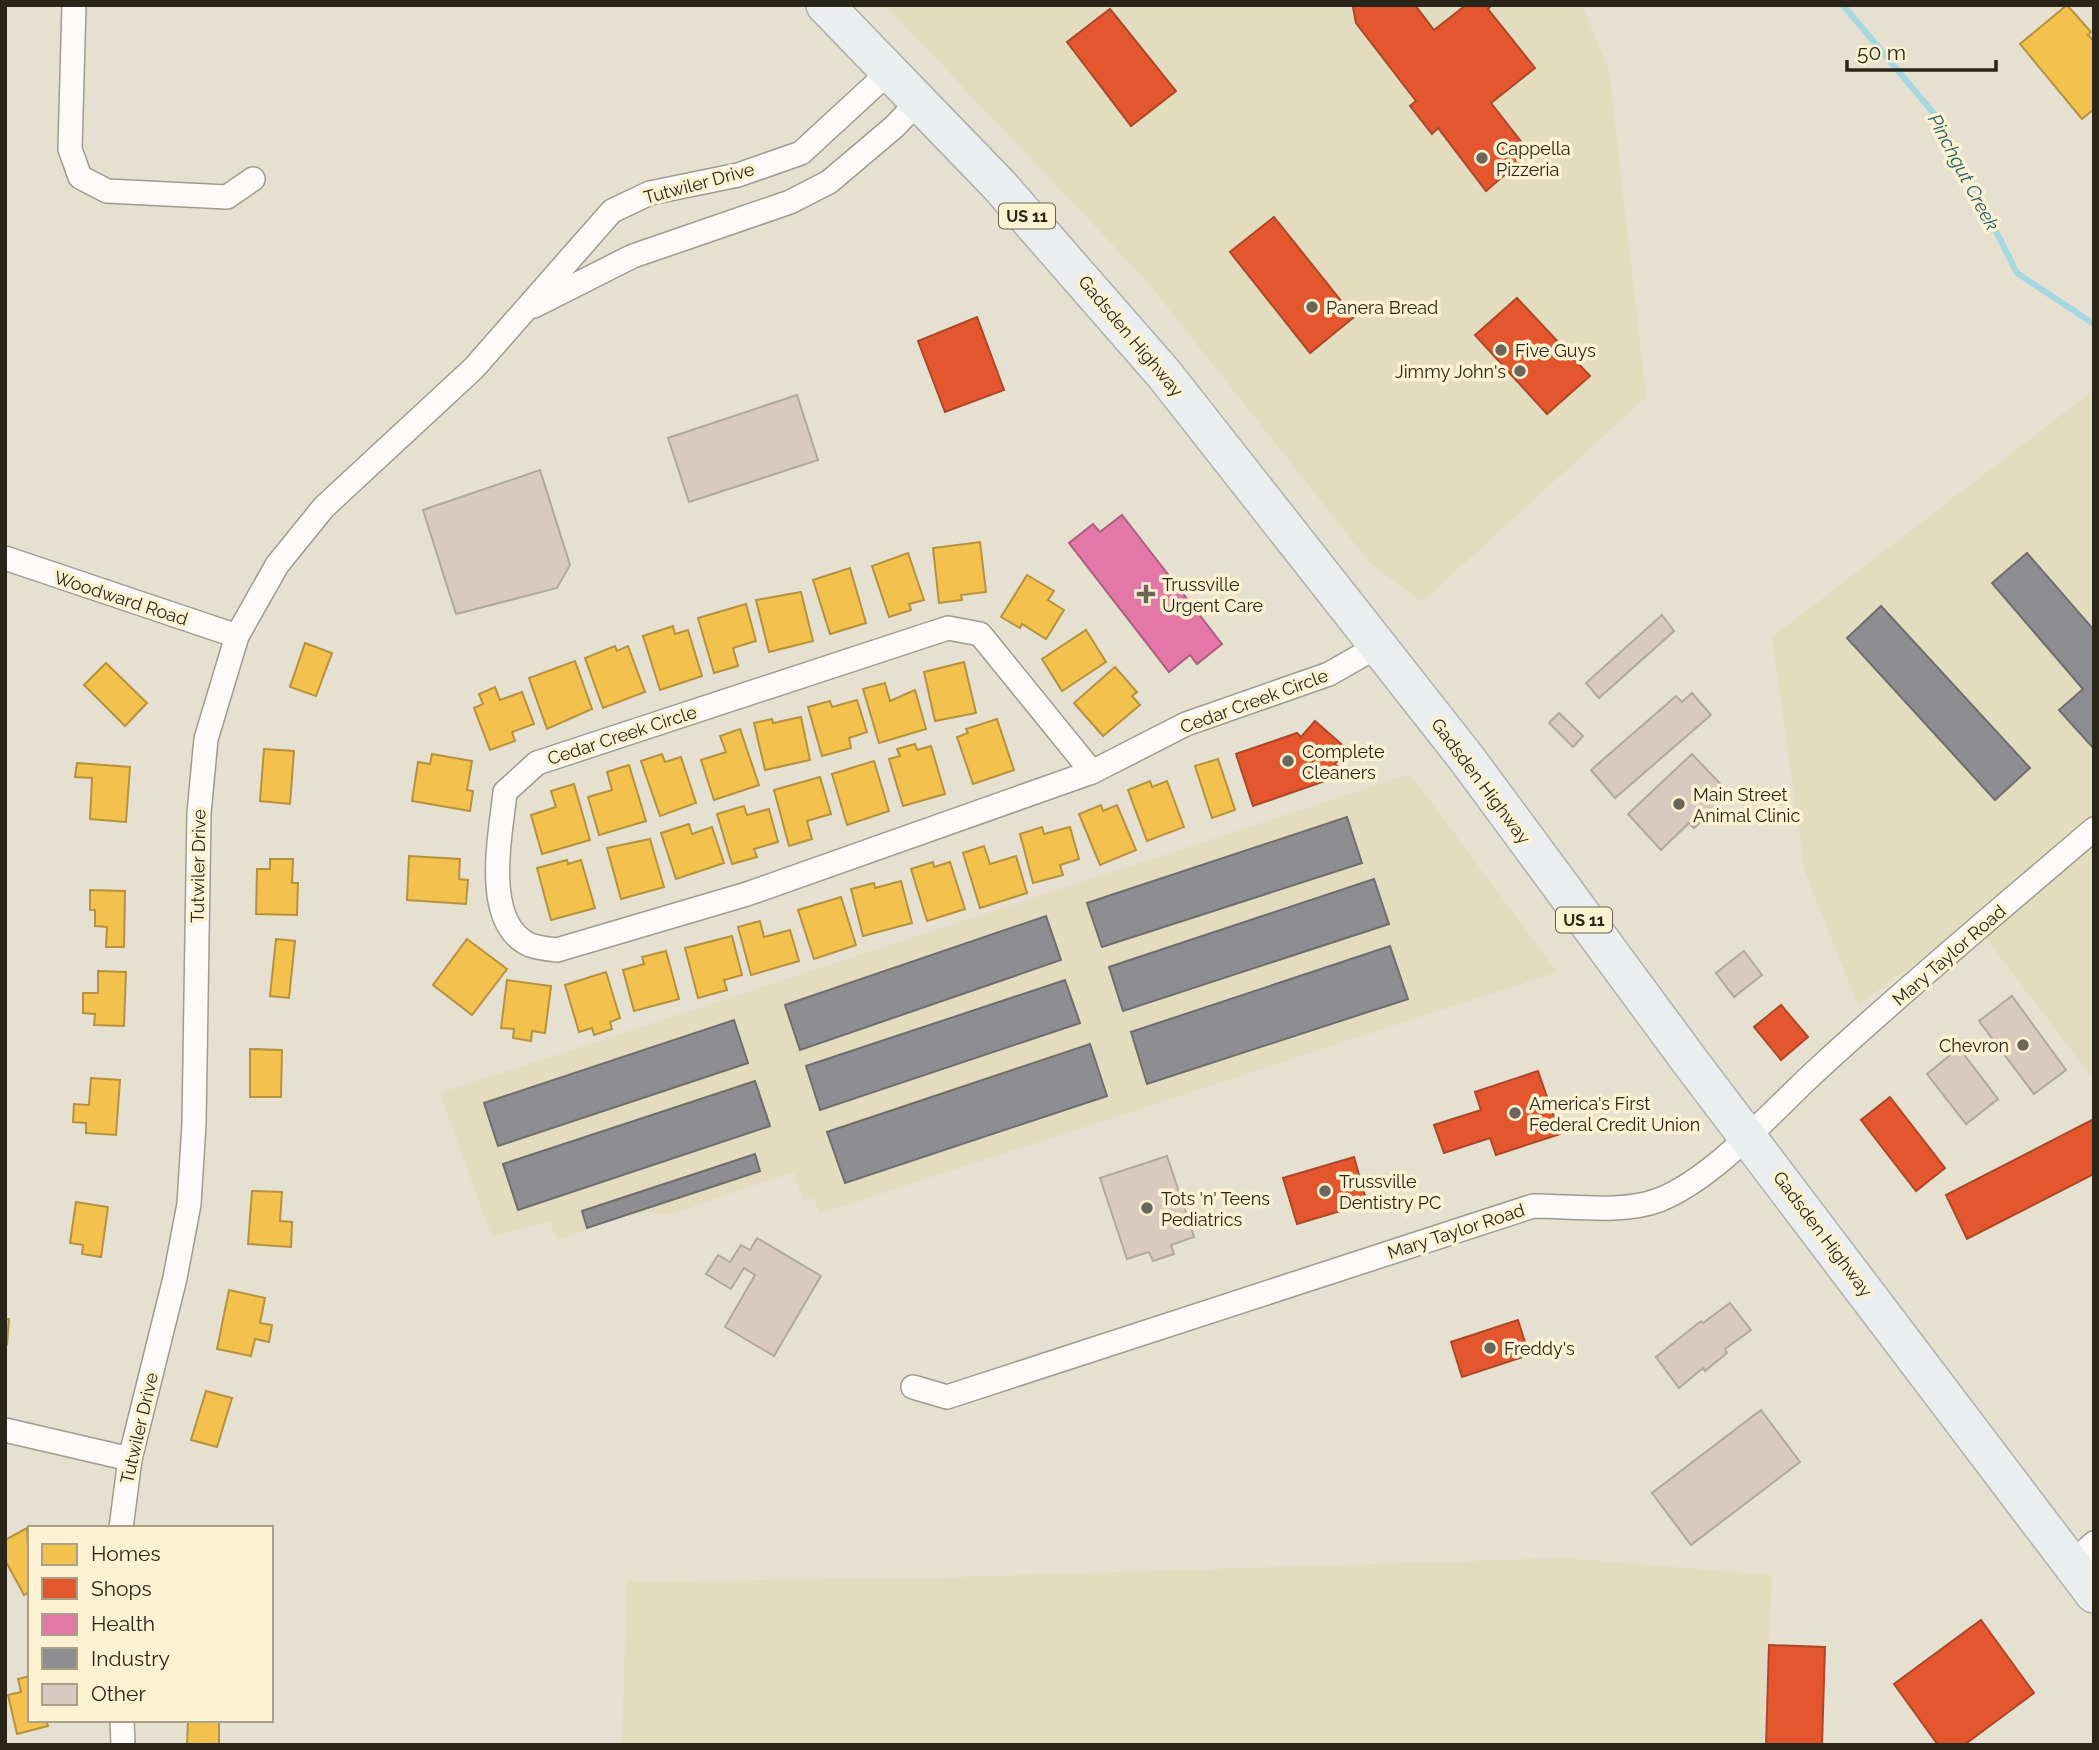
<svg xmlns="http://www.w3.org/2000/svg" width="2099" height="1750" viewBox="0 0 2099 1750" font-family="Raleway,sans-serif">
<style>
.built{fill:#e4dcbe}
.homes{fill:#f2c14e;stroke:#b6923e;stroke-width:2}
.shops{fill:#e4572e;stroke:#ac4828;stroke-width:2}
.health{fill:#e377a8;stroke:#ab5e7d;stroke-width:2}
.industry{fill:#8d8d92;stroke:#6f6e6e;stroke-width:2}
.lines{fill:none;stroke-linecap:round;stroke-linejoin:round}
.stream{stroke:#a5d8e0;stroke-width:6}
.building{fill:#d9cac0;stroke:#b1a89f;stroke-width:2}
.minor-casing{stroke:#9f9b8e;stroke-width:26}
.primary-casing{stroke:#adb0ad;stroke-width:40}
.minor{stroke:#fbfaf8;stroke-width:23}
.primary{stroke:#ebeeee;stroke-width:37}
.poi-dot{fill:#6b6659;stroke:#fcf2d2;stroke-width:2.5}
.labels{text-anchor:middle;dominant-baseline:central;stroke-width:7;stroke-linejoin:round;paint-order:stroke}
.shield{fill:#fcf2d2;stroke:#686250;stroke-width:2}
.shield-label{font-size:16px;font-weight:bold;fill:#292519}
.poi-label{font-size:18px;fill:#292519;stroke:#fcf2d2;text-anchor:start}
.street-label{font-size:18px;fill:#292519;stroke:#fcf2d2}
.water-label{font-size:19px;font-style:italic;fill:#225e6c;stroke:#fcf2d2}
</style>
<rect width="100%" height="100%" fill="#e5e0cf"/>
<!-- built -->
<g class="built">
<polygon points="885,5 1582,5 1609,71 1646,397 1422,602 1371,564 1146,280"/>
<polygon points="2094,390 2094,1080 1973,921 1858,1005 1805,872 1772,637"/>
<polygon points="1410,774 1557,972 819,1214 815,1198 804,1201 793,1172 668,1215 630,1214 558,1240 549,1221 492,1237 440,1093"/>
<polygon points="1562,1558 1772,1575 1763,1745 622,1745 627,1582 962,1577"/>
</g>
<!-- homes -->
<g class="homes">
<polygon points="2067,5 2091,32 2088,35 2094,41 2094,109 2082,119 2020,44"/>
<polygon points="980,542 986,592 961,595 962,600 939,603 933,548"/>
<polygon points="908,553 924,600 909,604 911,610 889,617 872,566"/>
<polygon points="850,568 866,623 830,634 813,580"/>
<polygon points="1027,575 1054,591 1048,600 1064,610 1046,639 1022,624 1020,628 1001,617"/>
<polygon points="801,592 813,641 769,652 756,600"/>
<polygon points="746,604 756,641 733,648 738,666 714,673 698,618"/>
<polygon points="673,626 675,634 688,630 702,676 660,690 643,636"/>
<polygon points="1086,630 1106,662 1062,691 1042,659"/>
<polygon points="305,643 332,653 316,696 290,687"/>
<polygon points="615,646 617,651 628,646 645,692 603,708 585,658"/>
<polygon points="575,661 592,709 547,729 529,678"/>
<polygon points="964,662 976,713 935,721 924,672"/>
<polygon points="106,663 147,703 125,726 84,685"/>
<polygon points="1115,667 1137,692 1132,696 1140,705 1103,736 1074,703"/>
<polygon points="885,683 890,701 915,690 926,729 879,743 863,689"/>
<polygon points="495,687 500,700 522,692 534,724 512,732 515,741 490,750 474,708 483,704 479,694"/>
<polygon points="857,700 867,732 849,738 851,748 822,756 808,707 830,701 832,707"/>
<polygon points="801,717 810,760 765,770 754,723 772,719 773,723"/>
<polygon points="997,719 1014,770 973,784 957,737 968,733 966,729"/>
<polygon points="740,729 759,785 714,800 701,760 726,752 720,736"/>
<polygon points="915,744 917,750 931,746 945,794 903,806 889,759 900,756 897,749"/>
<polygon points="264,749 294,751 290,804 260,801"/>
<polygon points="432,754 472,761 467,790 473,791 470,811 412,801 418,762 430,764"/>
<polygon points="662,754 665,762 681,757 696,803 660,816 641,761"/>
<polygon points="1218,759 1235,810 1212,818 1195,766"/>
<polygon points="874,761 889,811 847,825 832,774"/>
<polygon points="77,763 130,767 126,822 90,819 92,778 75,777"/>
<polygon points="629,765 646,821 599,835 588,797 612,790 607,772"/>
<polygon points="820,777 831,814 807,821 812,839 789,846 774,790"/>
<polygon points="1150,781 1152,787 1167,781 1184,827 1147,841 1128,790"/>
<polygon points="574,784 590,840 542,854 531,815 556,807 551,791"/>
<polygon points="1101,805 1103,811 1117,805 1136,850 1100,865 1079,814"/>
<polygon points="744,806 747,815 769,809 778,842 754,849 757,857 732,864 717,814"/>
<polygon points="689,824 692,834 712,827 724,863 676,879 661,833"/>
<polygon points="1042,827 1044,834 1070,827 1079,859 1060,865 1063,875 1033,883 1020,834"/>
<polygon points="650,839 664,887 621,899 607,848"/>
<polygon points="984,846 990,864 1016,856 1027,893 980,908 963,853"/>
<polygon points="409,856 460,859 459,879 468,880 466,904 407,900"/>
<polygon points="270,859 293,859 292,883 298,883 297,915 256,914 257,869 270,869"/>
<polygon points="567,860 568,864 581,860 595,908 551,920 537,868"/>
<polygon points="933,862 934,867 950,862 965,909 927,921 911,869"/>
<polygon points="901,881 912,923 863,936 851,889 874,883 875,888"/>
<polygon points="90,890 125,891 124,947 106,947 107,927 95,926 95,910 90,910"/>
<polygon points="841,897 856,945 814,959 798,910"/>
<polygon points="760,921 764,937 790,930 799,961 751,975 738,927"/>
<polygon points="732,936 742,975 724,980 727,990 698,998 685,948"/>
<polygon points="276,939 295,941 289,998 270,996"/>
<polygon points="467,939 507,969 472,1015 433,985"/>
<polygon points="666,951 679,999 634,1011 623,970 644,964 642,957"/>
<polygon points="98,971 126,972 124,1026 94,1025 95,1014 83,1013 83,993 98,993"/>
<polygon points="606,972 620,1018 610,1022 612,1029 594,1035 592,1028 579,1032 565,985"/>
<polygon points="507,980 551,986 545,1033 532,1031 531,1041 513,1038 514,1029 501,1028"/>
<polygon points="250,1049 282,1050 281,1097 250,1097"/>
<polygon points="91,1078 120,1080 116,1135 86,1133 86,1123 73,1122 74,1104 89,1105"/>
<polygon points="252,1191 282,1192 280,1221 292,1222 291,1247 248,1244"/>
<polygon points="76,1202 108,1207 101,1257 82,1254 83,1245 70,1243"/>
<polygon points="229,1290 265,1298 260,1323 272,1325 269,1342 255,1339 251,1356 217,1349"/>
<polygon points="5,1319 9,1319 7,1344 5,1343"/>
<polygon points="206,1391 232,1398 217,1447 191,1440"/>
<polygon points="27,1528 30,1592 24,1595 5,1560 5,1540"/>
<polygon points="30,1676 30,1720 46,1720 48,1726 17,1734 8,1695 21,1692 18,1679"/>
<polygon points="188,1720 219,1720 219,1745 187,1745"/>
</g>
<!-- shops -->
<g class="shops">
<polygon points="1350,5 1415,5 1434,30 1466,5 1492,5 1488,9 1535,68 1491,103 1530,153 1486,191 1438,128 1432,134 1410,106 1416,101 1356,23 1353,7"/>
<polygon points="1110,9 1176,91 1131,126 1067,42"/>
<polygon points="1274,217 1354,317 1310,353 1230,252"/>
<polygon points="1517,298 1590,376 1547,414 1475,335"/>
<polygon points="977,317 1004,390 945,412 918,341"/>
<polygon points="1315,721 1347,749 1335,764 1345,774 1253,806 1236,754 1297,733 1301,737"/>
<polygon points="1781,1005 1808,1037 1781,1060 1754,1027"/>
<polygon points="1538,1071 1560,1134 1496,1155 1490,1138 1444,1153 1434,1125 1481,1110 1475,1092"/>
<polygon points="1890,1097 1945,1168 1916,1191 1861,1120"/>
<polygon points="2094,1119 2094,1174 1967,1239 1946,1195"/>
<polygon points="1354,1157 1367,1203 1297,1224 1283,1178"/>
<polygon points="1518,1320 1529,1355 1462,1377 1451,1342"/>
<polygon points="1981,1620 2034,1693 1964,1745 1938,1745 1894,1684"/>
<polygon points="1769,1645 1825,1647 1822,1745 1766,1745"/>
</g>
<!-- health -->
<polygon class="health" points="1122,515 1222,644 1197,664 1190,655 1169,672 1069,543 1093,524 1100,532"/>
<!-- industry -->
<g class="industry">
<polygon points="2027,553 2094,630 2094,749 2059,710 2083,689 1992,583"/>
<polygon points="1881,606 2030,768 1995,800 1847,638"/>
<polygon points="1347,817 1362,863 1102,947 1087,903"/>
<polygon points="1374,879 1389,924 1123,1011 1109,967"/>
<polygon points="1046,916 1061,960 800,1050 785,1005"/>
<polygon points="1390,946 1408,999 1147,1084 1131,1032"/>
<polygon points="1065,980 1080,1023 820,1110 806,1066"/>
<polygon points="734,1020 748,1063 498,1146 484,1103"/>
<polygon points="1090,1044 1107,1096 845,1183 827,1132"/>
<polygon points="755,1081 770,1126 518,1210 503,1164"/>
<polygon points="755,1154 760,1171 587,1228 582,1211"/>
</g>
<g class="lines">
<!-- stream -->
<polyline class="stream" points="1843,5 1941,122 2017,273 2094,324"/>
</g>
<!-- building -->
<g class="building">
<polygon points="797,395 818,460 689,502 668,438"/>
<polygon points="540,470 570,565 557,588 456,614 423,510"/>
<polygon points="1662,615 1674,631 1599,698 1586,683"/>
<polygon points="1692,693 1711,715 1615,798 1591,770 1676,696 1682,702"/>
<polygon points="1559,713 1583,736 1573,747 1549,723"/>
<polygon points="1692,754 1730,794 1694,828 1689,823 1661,850 1628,814"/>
<polygon points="1744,951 1762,975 1734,997 1716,973"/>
<polygon points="2012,996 2066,1070 2034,1094 1979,1021"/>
<polygon points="1959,1048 1998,1099 1966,1124 1927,1074"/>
<polygon points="1167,1156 1194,1237 1171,1245 1174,1254 1153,1261 1149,1252 1127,1259 1100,1178"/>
<polygon points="757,1238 821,1276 774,1356 725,1327 755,1275 744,1268 731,1289 706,1274 718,1255 730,1262 741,1245 750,1250"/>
<polygon points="1730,1303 1751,1330 1725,1349 1727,1353 1705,1371 1703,1368 1679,1388 1656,1357 1701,1321 1703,1323"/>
<polygon points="1761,1410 1800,1462 1691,1545 1652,1493"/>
</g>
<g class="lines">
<!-- minor casing -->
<g class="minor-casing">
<g id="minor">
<polyline points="74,5 70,149 80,177 107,191 227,197 253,179"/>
<polyline points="534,306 633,256 790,202 829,182 894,127 918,102"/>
<polyline points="5,558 237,636"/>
<path d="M 948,628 L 980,634 L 1092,772 L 747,894 L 557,950 C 549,949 538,948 530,945 C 481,923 501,834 505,792 L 537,763 Z"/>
<polyline points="1092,772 1186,724 1329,674 1378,646"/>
<path d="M 913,1387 L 947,1397 L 1533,1206 C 1573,1206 1622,1214 1659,1200 C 1715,1178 1774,1109 1818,1069 C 1908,986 2002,908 2094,829"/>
<polyline points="5,1430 130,1459"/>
<polyline points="121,1528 130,1459 175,1278 189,1204 194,1124 199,813 206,739 237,636 277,565 324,507 474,368 612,211 650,193 738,175 801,153 890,71"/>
<polyline points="2071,1564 2094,1543"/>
<polyline points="122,1720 123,1745"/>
</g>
</g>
<!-- primary casing -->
<g class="primary-casing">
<polyline id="primary" points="825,5 999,185 1164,374 1467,759 1692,1064 2094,1594"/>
</g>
<!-- minor -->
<use href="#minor" class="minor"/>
<!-- primary -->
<use href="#primary" class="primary"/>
</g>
<!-- markers -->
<g class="poi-dot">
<circle cx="1482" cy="158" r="7"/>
<circle cx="1312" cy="307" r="7"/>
<circle cx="1501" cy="350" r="7"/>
<circle cx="1520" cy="371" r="7"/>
<path d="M1142.5 583.5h7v7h7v7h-7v7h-7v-7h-7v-7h7z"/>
<circle cx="1288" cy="761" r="7"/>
<circle cx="1679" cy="804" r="7"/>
<circle cx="2023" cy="1045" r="7"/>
<circle cx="1515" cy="1113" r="7"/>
<circle cx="1325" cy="1191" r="7"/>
<circle cx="1147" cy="1208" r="7"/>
<circle cx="1490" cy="1348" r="7"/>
</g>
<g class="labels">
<!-- shield labels -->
<g class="shield">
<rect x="999" y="203.5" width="56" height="25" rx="5"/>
<rect x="1556" y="907.5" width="56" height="25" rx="5"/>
</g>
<g class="shield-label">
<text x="1027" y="216">US 11</text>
<text x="1584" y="920">US 11</text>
</g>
<!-- poi labels -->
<g class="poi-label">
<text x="1496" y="148">Cappella<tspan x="1496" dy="21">Pizzeria</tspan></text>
<text x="1326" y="307">Panera Bread</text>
<text x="1515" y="350">Five Guys</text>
<text x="1506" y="371" text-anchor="end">Jimmy John's</text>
<text x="1162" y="584">Trussville<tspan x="1162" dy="21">Urgent Care</tspan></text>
<text x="1302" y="751">Complete<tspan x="1302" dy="21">Cleaners</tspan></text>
<text x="1693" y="794">Main Street<tspan x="1693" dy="21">Animal Clinic</tspan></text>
<text x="2009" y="1045" text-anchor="end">Chevron</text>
<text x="1529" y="1103">America's First<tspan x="1529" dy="21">Federal Credit Union</tspan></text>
<text x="1339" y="1181">Trussville<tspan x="1339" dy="21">Dentistry PC</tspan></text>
<text x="1161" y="1198">Tots 'n' Teens<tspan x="1161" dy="21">Pediatrics</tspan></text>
<text x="1504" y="1348">Freddy's</text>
</g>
<!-- street labels -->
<g class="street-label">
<text transform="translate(699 183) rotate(-15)">Tutwiler Drive</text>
<text transform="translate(1131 336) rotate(50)">Gadsden Highway</text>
<text transform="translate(121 598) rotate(18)">Woodward Road</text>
<text transform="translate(1254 701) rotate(-20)">Cedar Creek Circle</text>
<text transform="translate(622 735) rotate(-18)">Cedar Creek Circle</text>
<text transform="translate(1481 781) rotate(53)">Gadsden Highway</text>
<text transform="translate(198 866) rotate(-89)">Tutwiler Drive</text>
<text transform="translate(1949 955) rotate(-41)">Mary Taylor Road</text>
<text transform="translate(1456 1231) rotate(-18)">Mary Taylor Road</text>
<text transform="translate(1823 1234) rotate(53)">Gadsden Highway</text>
<text transform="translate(139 1428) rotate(-77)">Tutwiler Drive</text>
</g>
<!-- water labels -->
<g class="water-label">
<text transform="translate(1964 172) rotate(62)">Pinchgut Creek</text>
</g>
</g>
<!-- border -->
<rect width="2099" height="1750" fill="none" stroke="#292519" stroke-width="14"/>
<!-- legend -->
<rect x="28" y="1526" width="245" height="196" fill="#fcf2d2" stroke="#a8a088" stroke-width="2"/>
<rect x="42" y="1544" width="35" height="21" fill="#f2c14e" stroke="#a8a088" stroke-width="2"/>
<text x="91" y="1561" font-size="21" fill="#292519">Homes</text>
<rect x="42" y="1578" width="35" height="21" fill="#e4572e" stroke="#a8a088" stroke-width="2"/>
<text x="91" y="1596" font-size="21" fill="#292519">Shops</text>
<rect x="42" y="1614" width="35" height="21" fill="#e377a8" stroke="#a8a088" stroke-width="2"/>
<text x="91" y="1631" font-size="21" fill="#292519">Health</text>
<rect x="42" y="1648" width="35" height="21" fill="#8d8d92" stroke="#a8a088" stroke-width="2"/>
<text x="91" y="1666" font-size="21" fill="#292519">Industry</text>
<rect x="42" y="1684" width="35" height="21" fill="#d9cac0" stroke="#a8a088" stroke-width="2"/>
<text x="91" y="1701" font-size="21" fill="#292519">Other</text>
<!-- scale -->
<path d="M1847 60v10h149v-10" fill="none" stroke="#292519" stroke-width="3.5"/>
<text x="1857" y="60" font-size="21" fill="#292519" stroke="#fcf2d2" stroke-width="5" paint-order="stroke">50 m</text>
</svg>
